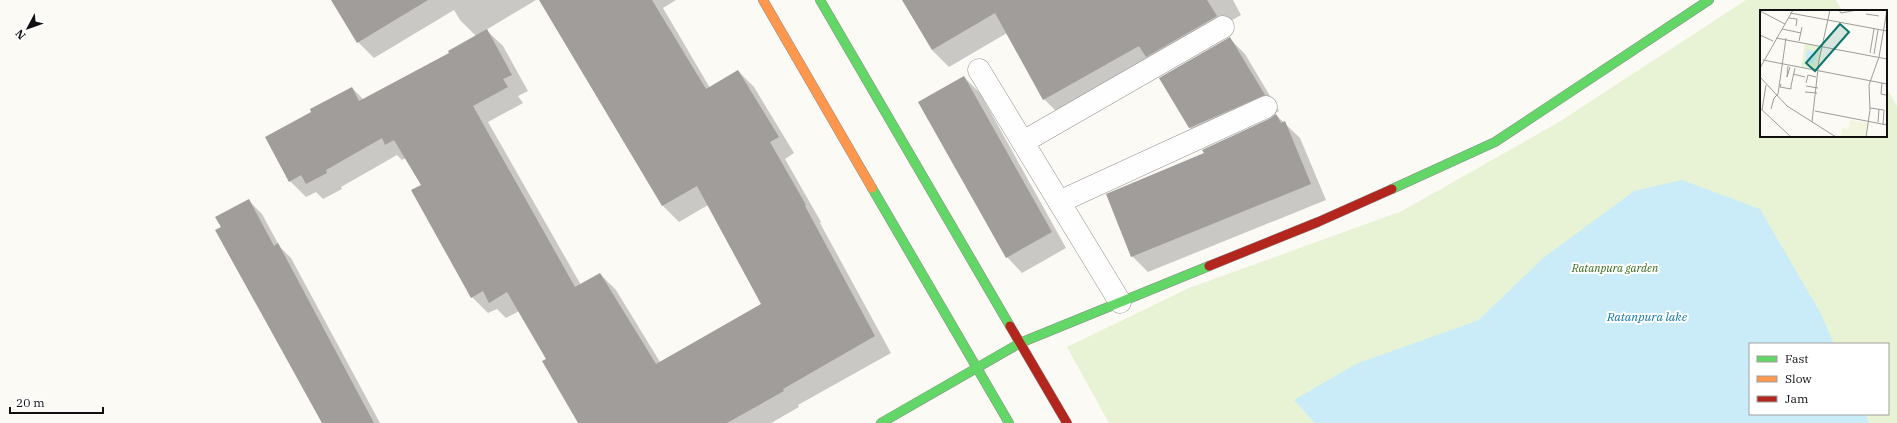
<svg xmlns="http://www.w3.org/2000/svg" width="1897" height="423" viewBox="0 0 1897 423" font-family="'IBM Plex Serif',serif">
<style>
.green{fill:#e8f2d4;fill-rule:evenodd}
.water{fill:#caecf8}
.shadow{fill:#0003}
.building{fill:#a09d9a}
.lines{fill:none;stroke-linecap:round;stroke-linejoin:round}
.street-casing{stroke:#969593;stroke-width:23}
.fast-casing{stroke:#8d8c8a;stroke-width:10}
.slow-casing{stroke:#8d8c8a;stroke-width:10}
.jam-casing{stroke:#8d8c8a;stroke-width:10}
.street{stroke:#fffefe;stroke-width:22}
.fast{stroke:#63d668;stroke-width:9}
.slow{stroke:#ff974d;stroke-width:9}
.jam{stroke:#b3261e;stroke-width:9}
.labels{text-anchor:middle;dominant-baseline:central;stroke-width:4;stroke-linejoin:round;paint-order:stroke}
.park-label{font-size:11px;font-style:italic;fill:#346b1c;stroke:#fff}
.water-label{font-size:12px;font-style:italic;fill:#1275a8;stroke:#fff}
.inset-road{fill:none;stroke:#9e9c99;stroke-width:1}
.view{fill:#0f766e;fill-opacity:0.15;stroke:#0f766e;stroke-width:2}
.inset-edge{fill:none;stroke:#101010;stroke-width:2}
</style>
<rect width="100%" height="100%" fill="#fcfaf5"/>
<!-- green -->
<path class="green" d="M 1746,0 L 1836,0 L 1842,11 L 1761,11 L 1761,136 L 1886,136 L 1886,87 L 1897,106 L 1897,423 L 1109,423 L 1067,347 L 1189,288 L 1402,211 L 1559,122 ZM 1750,344 L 1888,344 L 1888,414 L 1750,414 Z"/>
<!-- water -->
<polygon class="water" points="1682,180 1760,209 1821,314 1834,344 1750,344 1750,414 1865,414 1869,423 1315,423 1294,400 1356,364 1479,320 1542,259 1634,191"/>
<!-- shadow -->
<g class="shadow">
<polygon points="333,0 536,0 486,30 503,46 528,91 518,96 523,103 488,122 581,285 600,274 616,290 660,362 762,305 708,205 679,222 663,206 540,0 676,0 663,8 710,88 738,71 754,87 794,153 785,159 821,222 820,223 891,353 798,405 799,407 771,423 580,423 547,359 519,311 506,318 497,309 488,313 472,297 422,185 406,158 402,160 397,155 341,187 342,189 323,199 316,192 306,197 290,181 312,112 352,88 364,100 450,53 476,36 460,20 454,10 374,58 358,42"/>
<polygon points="903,0 1233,0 1241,15 1227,23 1233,33 1164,73 1061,116 1044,99 1007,33 949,67 932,50"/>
<polygon points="1230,39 1245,54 1279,111 1206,143 1190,128 1160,79"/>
<polygon points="964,77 980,93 1066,248 1022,273 1007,257"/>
<polygon points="1276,115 1300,138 1326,200 1148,272 1132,256 1206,154"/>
<polygon points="248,200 262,214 280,247 291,258 380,423 322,423 217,230 222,227"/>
</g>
<!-- building -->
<g class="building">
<polygon points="331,0 428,0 357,43"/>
<polygon points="539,0 652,0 706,89 738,70 779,137 770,142 806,205 805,206 875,336 783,389 784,391 727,423 578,423 542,361 546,359 507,292 489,303 483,291 471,298 411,190 421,185 394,140 385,145 382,138 326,170 327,173 306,184 301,175 289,182 265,137 311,112 310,109 352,87 359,101 449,53 448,51 487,29 512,75 503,79 508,87 473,106 575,287 600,273 656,364 761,304 697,186 662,206"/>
<polygon points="902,0 1207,0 1217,16 1146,57 1139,46 1043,100 995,13 932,50"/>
<polygon points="1230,37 1265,95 1189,128 1159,78"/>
<polygon points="964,76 1052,232 1006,258 918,102"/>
<polygon points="1276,114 1281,123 1285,121 1311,184 1131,257 1106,194 1204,153 1202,150 1271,118"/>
<polygon points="249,199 274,246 278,243 374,423 322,423 215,230 221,227 215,217"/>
</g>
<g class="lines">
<!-- street casing -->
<g class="street-casing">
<g id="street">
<polyline points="979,70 1120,302"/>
<polyline points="1023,142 1223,27"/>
<polyline points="1059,202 1266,107"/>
</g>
</g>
<!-- fast casing -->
<g class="fast-casing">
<g id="fast">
<polyline points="820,0 1010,326"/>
<polyline points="872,188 1009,423"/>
<polyline points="1392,189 1495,142 1709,0"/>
<polyline points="881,423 1020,343 1209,266"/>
</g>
</g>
<!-- slow casing -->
<g class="slow-casing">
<polyline id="slow" points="763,0 872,188"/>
</g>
<!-- jam casing -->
<g class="jam-casing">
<g id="jam">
<polyline points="1209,266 1318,222 1392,189"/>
<polyline points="1010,326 1067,423"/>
</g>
</g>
<!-- street -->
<use href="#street" class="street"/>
<!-- fast -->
<use href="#fast" class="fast"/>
<!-- slow -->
<use href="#slow" class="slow"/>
<!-- jam -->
<use href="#jam" class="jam"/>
</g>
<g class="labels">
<!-- park labels -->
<g class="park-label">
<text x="1615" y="268">Ratanpura garden</text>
</g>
<!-- water labels -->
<g class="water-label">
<text x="1647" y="316">Ratanpura lake</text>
</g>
</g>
<!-- overview -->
<g transform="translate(1760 10)">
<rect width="127" height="127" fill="#fcfaf5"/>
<path d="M 45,34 L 63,37 L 57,60 L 41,57 Z" fill="#e8f2d4"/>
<path d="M 90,110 L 107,113 L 105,127 L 80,127 L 82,118 L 88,119 Z" fill="#f2f6de"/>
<path d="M 47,40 L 58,41 L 53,54 L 45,51 Z" fill="#caecf8"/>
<path class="inset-road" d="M 79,0 L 81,3 L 97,0M 0,1 L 25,14M 30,3 L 127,21M 106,4 L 119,6M 29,8 L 37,9 L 36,16M 22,19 L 41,23M 0,25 L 13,31M 16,28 L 127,49M 39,31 L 42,17M 110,43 L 114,19M 114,44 L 118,20M 3,50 L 127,74M 28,56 L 27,67 L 30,57M 0,58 L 33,0M 33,64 L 45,67M 0,67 L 27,96 L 76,127M 46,73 L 48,65 L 56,67M 122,73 L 121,84 L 126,85M 21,74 L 20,77 L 31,79 L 31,76M 31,76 L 35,58M 46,76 L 58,78M 45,82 L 57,83M 0,98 L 31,127M 110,98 L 124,100 L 123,115M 11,99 L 14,88 L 18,84 L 26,28M 2,100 L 6,75M 55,101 L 127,115M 52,112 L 59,50 L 70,0M 118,112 L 119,99M 106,127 L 110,100 L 109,75 L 119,47 L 127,0"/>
<path class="view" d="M 80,14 L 89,22 L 55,61 L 46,53 Z"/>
<rect width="127" height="127" class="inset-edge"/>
</g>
<!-- legend -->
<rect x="1749" y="343" width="140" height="72" fill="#ffffff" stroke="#9f9f9f"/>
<rect x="1757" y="356" width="20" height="6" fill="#63d668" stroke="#9f9f9f"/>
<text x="1785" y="363" font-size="12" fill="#101010">Fast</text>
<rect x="1757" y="376" width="20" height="6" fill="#ff974d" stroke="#9f9f9f"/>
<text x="1785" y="383" font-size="12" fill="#101010">Slow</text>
<rect x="1757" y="396" width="20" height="6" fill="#b3261e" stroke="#9f9f9f"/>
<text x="1785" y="403" font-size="12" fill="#101010">Jam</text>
<!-- north arrow -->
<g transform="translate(28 28) rotate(229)" stroke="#ffffff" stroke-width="3" paint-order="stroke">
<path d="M0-3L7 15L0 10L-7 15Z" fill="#101010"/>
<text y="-6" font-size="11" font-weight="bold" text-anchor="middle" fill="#101010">N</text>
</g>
<!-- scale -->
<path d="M10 407v6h93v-6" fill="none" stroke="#101010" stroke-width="2"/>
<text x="16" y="407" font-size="12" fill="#101010" stroke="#ffffff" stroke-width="3" paint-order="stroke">20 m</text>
</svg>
